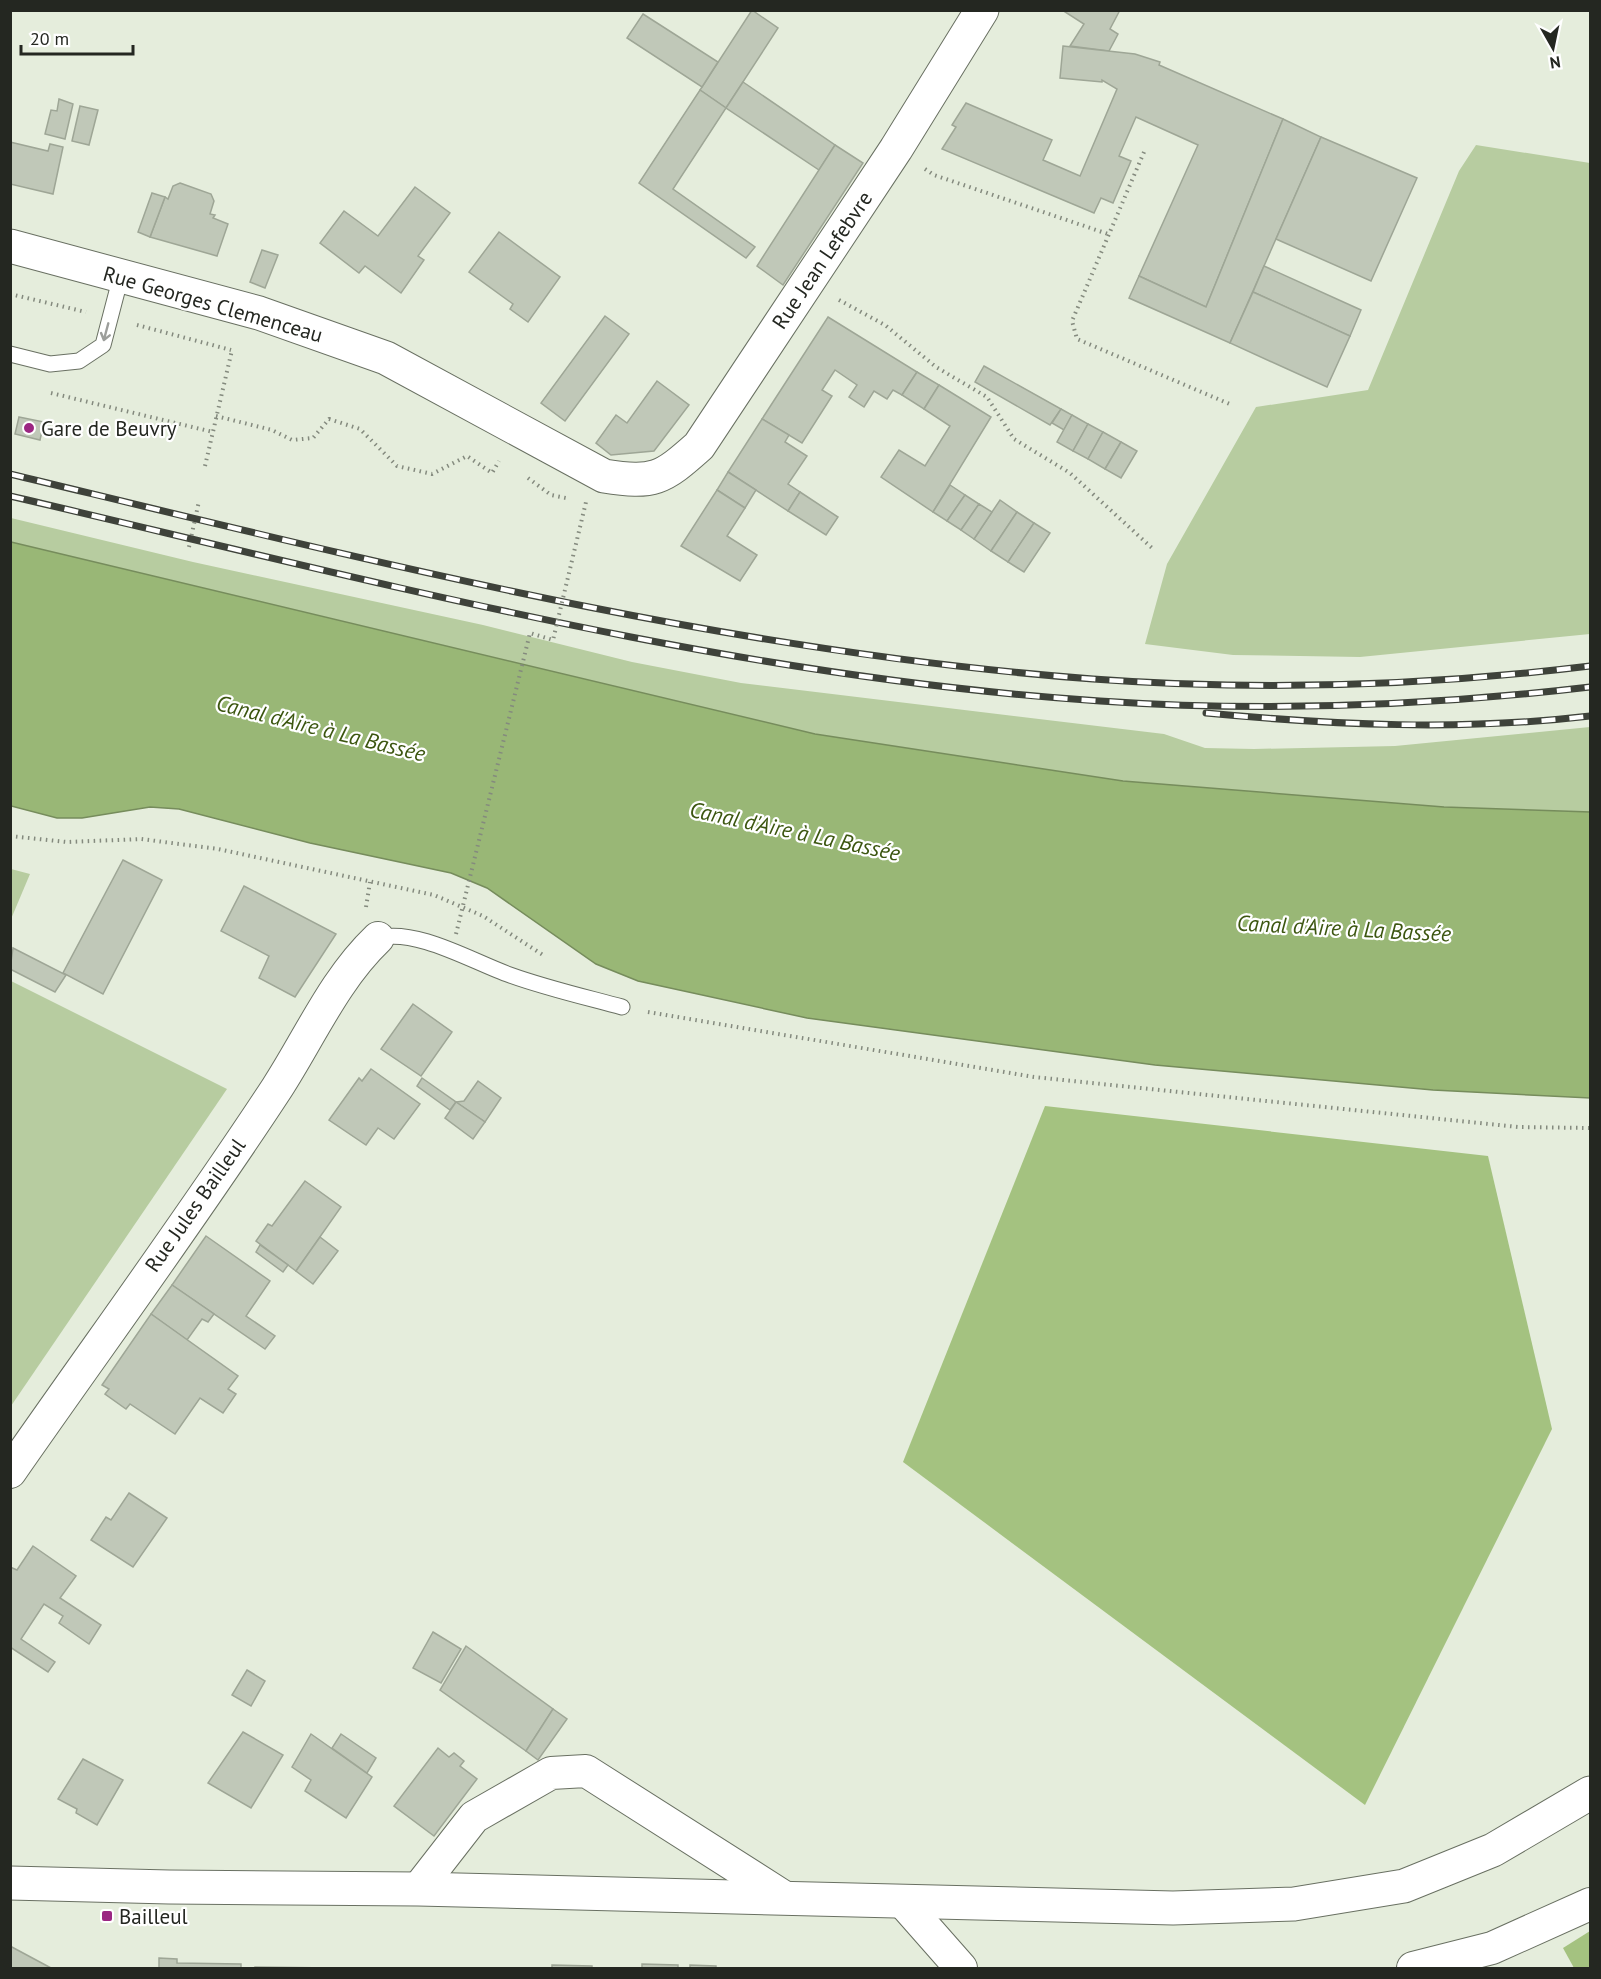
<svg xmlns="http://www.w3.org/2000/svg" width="1601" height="1979" viewBox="0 0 1601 1979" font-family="'PT Sans',sans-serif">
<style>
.green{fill:#b7cca0}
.forest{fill:#a4c280}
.water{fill:#99b776;stroke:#768c5c;stroke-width:1.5}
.building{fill:#c0c8b8;stroke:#9ea696;stroke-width:1.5}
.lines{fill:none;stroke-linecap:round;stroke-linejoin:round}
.lane-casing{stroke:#697062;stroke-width:17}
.street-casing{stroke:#697062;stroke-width:34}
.secondary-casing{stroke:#697062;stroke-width:35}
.path{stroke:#848a7e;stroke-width:4;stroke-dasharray:1.5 4.5;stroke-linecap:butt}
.lane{stroke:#fff;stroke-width:15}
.street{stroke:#fff;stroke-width:32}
.secondary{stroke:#fff;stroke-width:33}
.rail-casing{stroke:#3e423a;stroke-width:7}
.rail{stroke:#fff;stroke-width:4.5;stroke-dasharray:14;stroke-linecap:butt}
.path-bridge{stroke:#848a7e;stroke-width:4;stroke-dasharray:1.5 4.5;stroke-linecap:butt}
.oneway{stroke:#9c9e9b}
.poi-dot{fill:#9b2682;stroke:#fff;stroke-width:2}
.labels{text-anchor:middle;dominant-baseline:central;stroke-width:4.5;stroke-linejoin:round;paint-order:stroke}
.street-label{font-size:21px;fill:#242721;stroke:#fff}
.poi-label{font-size:21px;fill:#242721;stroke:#fff;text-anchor:start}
.water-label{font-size:22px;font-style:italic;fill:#3c5610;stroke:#fff}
</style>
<rect width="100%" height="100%" fill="#e5eddc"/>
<!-- green -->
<g class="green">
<polygon points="1476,145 1590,163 1590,634 1360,657 1233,655 1145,644 1167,564 1256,407 1368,390 1459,171"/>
<polygon points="11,518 193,562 483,625 632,662 741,683 1164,734 1205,748 1254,749 1395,746 1590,727 1590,812 1444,807 1123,781 815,734 11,542"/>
<polygon points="11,869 30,874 11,919 10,869"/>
<polygon points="11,981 227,1089 11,1406"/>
</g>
<!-- forest -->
<g class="forest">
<polygon points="1045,1106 1488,1156 1552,1429 1365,1805 903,1462"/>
<polygon points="1590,1931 1590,1968 1574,1968 1563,1948"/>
</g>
<!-- water -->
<polygon class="water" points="11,542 815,734 1123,781 1444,807 1590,812 1590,1098 1433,1090 1155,1065 807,1018 638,981 596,964 487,888 451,873 310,843 179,809 150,807 82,818 57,818 11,806"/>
<!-- building -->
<g class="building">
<polygon points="752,10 778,28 726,108 700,90"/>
<polygon points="1120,10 1110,29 1118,34 1109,51 1070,46 1084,24 1062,10"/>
<polygon points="643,14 718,62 702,87 627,38"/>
<polygon points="1063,46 1135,54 1160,62 1159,65 1283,119 1206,307 1139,276 1198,145 1136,117 1119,156 1131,161 1113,203 1101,198 1094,213 942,149 956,127 952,125 966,103 1052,140 1043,160 1080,176 1117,89 1102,80 1102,82 1060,78"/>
<polygon points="743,82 835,145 819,170 726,108"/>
<polygon points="700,90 726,108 673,189 755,247 746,258 639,183"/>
<polygon points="59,99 73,104 65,139 45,134 51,110 57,111"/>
<polygon points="80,106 98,110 89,145 72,141"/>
<polygon points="1283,119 1321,137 1230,343 1129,298 1139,276 1206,307"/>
<polygon points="1321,137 1417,178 1371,281 1276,239"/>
<polygon points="10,142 48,151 50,144 63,147 53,194 10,184"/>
<polygon points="835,145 863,163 783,285 757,266"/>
<polygon points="180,183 211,194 214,201 210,214 215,215 213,218 228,224 217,256 150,237 165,197 168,199 173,186"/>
<polygon points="415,187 450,213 418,256 424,260 401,293 365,266 359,273 320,243 344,211 378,236"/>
<polygon points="152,193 165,197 150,237 138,232"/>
<polygon points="499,232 560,277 528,322 510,309 513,304 469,272"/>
<polygon points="262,250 278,255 265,288 250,282"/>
<polygon points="1264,266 1361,310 1350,336 1253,292"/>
<polygon points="1253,292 1350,336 1327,387 1230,343"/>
<polygon points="605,316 629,334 565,421 541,403"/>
<polygon points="828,317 917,372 902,395 893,390 887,399 874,391 864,407 849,397 857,385 835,370 822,390 832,396 802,443 762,419"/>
<polygon points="984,366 1061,409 1050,425 975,382"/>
<polygon points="917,372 939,385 924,409 902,395"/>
<polygon points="657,381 689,405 654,451 611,455 596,443 616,415 627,423"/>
<polygon points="939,385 991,417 933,512 881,477 899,450 925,466 950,426 924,409"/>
<polygon points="1061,409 1072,415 1064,430 1052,423"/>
<polygon points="1072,415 1088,424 1073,451 1057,442"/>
<polygon points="19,417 44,422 40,440 15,434"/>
<polygon points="762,419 789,435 785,442 807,456 788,484 800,492 788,511 728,472"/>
<polygon points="1088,424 1103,432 1088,459 1073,451"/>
<polygon points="1103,432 1121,442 1105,469 1088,459"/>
<polygon points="1121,442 1137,451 1121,478 1105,469"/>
<polygon points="728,472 756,490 745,508 717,490"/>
<polygon points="950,485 965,495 947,521 933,512"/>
<polygon points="717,490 745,508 727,536 757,555 740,581 681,546"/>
<polygon points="800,492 838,517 826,535 788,511"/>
<polygon points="965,495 979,504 961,530 947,521"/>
<polygon points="1000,500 1017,512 991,551 974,539"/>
<polygon points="979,504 992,512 974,539 961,530"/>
<polygon points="1017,512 1034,523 1008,562 991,551"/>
<polygon points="1034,523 1050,533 1024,572 1008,562"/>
<polygon points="123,860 162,880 103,994 63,973"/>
<polygon points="244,886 336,934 295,997 259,978 269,956 221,931"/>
<polygon points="13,948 66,975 55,992 10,969"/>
<polygon points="413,1004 452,1032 421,1076 381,1049"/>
<polygon points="371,1069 420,1104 394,1139 378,1128 366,1145 329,1120 359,1078 362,1081"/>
<polygon points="422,1078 456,1102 450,1110 417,1086"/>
<polygon points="478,1081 501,1098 485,1122 456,1102 464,1101"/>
<polygon points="456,1102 485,1122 473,1139 445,1118"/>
<polygon points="305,1181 341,1207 296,1271 256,1241 268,1224 272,1226"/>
<polygon points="206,1236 270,1281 246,1316 275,1336 265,1349 172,1285"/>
<polygon points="320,1237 338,1251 313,1284 296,1271"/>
<polygon points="260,1245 288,1265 283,1272 256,1252"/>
<polygon points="172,1285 214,1314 208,1322 202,1319 187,1340 151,1314"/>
<polygon points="151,1314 238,1376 228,1389 236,1394 223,1413 200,1398 175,1434 130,1404 126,1409 105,1394 109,1389 102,1385"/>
<polygon points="129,1493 167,1518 133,1567 91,1540 106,1517 111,1520"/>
<polygon points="33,1546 76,1576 60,1598 101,1625 89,1644 59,1623 63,1616 44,1604 21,1639 55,1662 48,1672 10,1647 10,1567 17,1570"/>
<polygon points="433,1632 461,1649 441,1683 413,1668"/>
<polygon points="466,1646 553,1709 526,1751 440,1690"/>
<polygon points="247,1670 265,1681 251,1706 232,1695"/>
<polygon points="553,1709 567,1719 538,1760 526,1751"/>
<polygon points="243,1732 283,1755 251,1808 208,1783"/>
<polygon points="311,1734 372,1777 346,1818 305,1791 311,1780 292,1767"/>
<polygon points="341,1734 376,1758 367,1773 332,1748"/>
<polygon points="438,1748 449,1757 454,1753 464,1761 460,1766 477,1779 434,1836 394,1806"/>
<polygon points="83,1759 123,1780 97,1825 76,1813 77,1809 58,1799"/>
<polygon points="10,1946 51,1968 10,1968"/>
<polygon points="159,1958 177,1959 177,1963 241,1964 241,1968 159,1968"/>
<polygon points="642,1964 678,1965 678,1968 690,1968 690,1965 716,1966 716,1968 642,1968"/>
<polygon points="552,1965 592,1966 592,1968 552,1968"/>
<polygon points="255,1967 333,1968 255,1968"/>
</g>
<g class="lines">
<!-- lane casing -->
<g class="lane-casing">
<g id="lane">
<polyline points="10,354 50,364 79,361 103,345 121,276"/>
<path d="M 378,938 C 417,928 473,962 510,975 C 546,988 585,997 622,1007"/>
</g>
</g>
<!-- street casing -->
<g class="street-casing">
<g id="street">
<path d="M 10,1472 C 99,1344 192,1218 277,1088 C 310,1037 334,980 378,938"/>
<polyline points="418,1889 474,1817 551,1773 586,1771 784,1897"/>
<polyline points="902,1901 961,1968"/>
<polyline points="1413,1968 1492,1948 1590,1904"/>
</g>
</g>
<!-- secondary casing -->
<g class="secondary-casing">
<g id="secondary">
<path d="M 10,246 L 259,313 L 386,358 L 604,476 C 654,484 662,479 699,446 L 896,149 L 982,10"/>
<polyline points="10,1883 169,1887 418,1889 1173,1908 1294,1904 1404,1886 1493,1850 1590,1793"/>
</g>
</g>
<!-- path -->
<g class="path">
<polyline points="1144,152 1072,321 1077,339 1232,405"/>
<polyline points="925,169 934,175 1108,234"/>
<polyline points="10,294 86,312"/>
<polyline points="839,300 885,325 936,367 987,397 1014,439 1070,473 1152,548"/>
<polyline points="137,325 231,350"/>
<polyline points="51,393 213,432"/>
<polyline points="216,416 272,430 292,440 313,438 329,419 360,429 397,466 432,474 467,456 492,473 499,461"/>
<polyline points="205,466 232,350"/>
<polyline points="528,478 551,495 566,498"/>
<polyline points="189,547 199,501"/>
<polyline points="10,836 67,842 141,839 218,849 434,895 483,916 543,955"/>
<polyline points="366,907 370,882"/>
<polyline points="648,1012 1034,1077 1518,1127 1590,1128"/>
</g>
<!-- lane -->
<use href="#lane" class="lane"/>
<!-- street -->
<use href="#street" class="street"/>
<!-- secondary -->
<use href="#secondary" class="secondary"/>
<!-- rail casing -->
<g class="rail-casing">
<g id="rail">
<path d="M 10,474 C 367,560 726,652 1093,679 C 1258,691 1426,686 1590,666"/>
<path d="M 10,496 C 370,580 731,677 1100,701 C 1263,712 1428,706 1590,687"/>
<path d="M 1206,713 C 1335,725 1462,731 1590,716"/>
</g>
</g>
<!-- rail -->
<use href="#rail" class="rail"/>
<!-- path-bridge -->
<polyline class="path-bridge" points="456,934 530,633 553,640 586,502"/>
</g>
<!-- one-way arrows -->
<defs><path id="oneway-shaft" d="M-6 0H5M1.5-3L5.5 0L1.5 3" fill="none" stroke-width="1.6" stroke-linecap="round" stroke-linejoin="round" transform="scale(1.5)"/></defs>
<use class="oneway" href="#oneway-shaft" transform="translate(106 332) rotate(105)"/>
<!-- markers -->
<g class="poi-dot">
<circle cx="29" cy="428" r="6"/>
<rect x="101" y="1910" width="12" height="12" rx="3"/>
</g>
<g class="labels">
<!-- street labels -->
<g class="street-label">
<text transform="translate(822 260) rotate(-56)">Rue Jean Lefebvre</text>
<text transform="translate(213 304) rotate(16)">Rue Georges Clemenceau</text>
<text transform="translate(195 1205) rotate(-55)">Rue Jules Bailleul</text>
</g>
<!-- poi labels -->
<g class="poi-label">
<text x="41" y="428">Gare de Beuvry</text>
<text x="119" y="1916">Bailleul</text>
</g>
<!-- water labels -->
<g class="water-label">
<text transform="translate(321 728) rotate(14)">Canal d'Aire à La Bassée</text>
<text transform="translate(795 831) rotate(12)">Canal d'Aire à La Bassée</text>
<text transform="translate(1344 928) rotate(3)">Canal d'Aire à La Bassée</text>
</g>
</g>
<!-- border -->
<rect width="1601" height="1979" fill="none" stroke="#242721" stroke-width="24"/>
<!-- north arrow -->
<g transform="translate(1553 48) rotate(171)" stroke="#ffffff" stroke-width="4.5" paint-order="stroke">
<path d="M0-4.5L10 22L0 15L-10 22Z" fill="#242721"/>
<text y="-9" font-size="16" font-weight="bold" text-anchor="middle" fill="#242721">N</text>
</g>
<!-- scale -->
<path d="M21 45v9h112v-9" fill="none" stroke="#242721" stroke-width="3"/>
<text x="30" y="45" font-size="18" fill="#242721" stroke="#ffffff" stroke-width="4.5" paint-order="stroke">20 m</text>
</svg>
